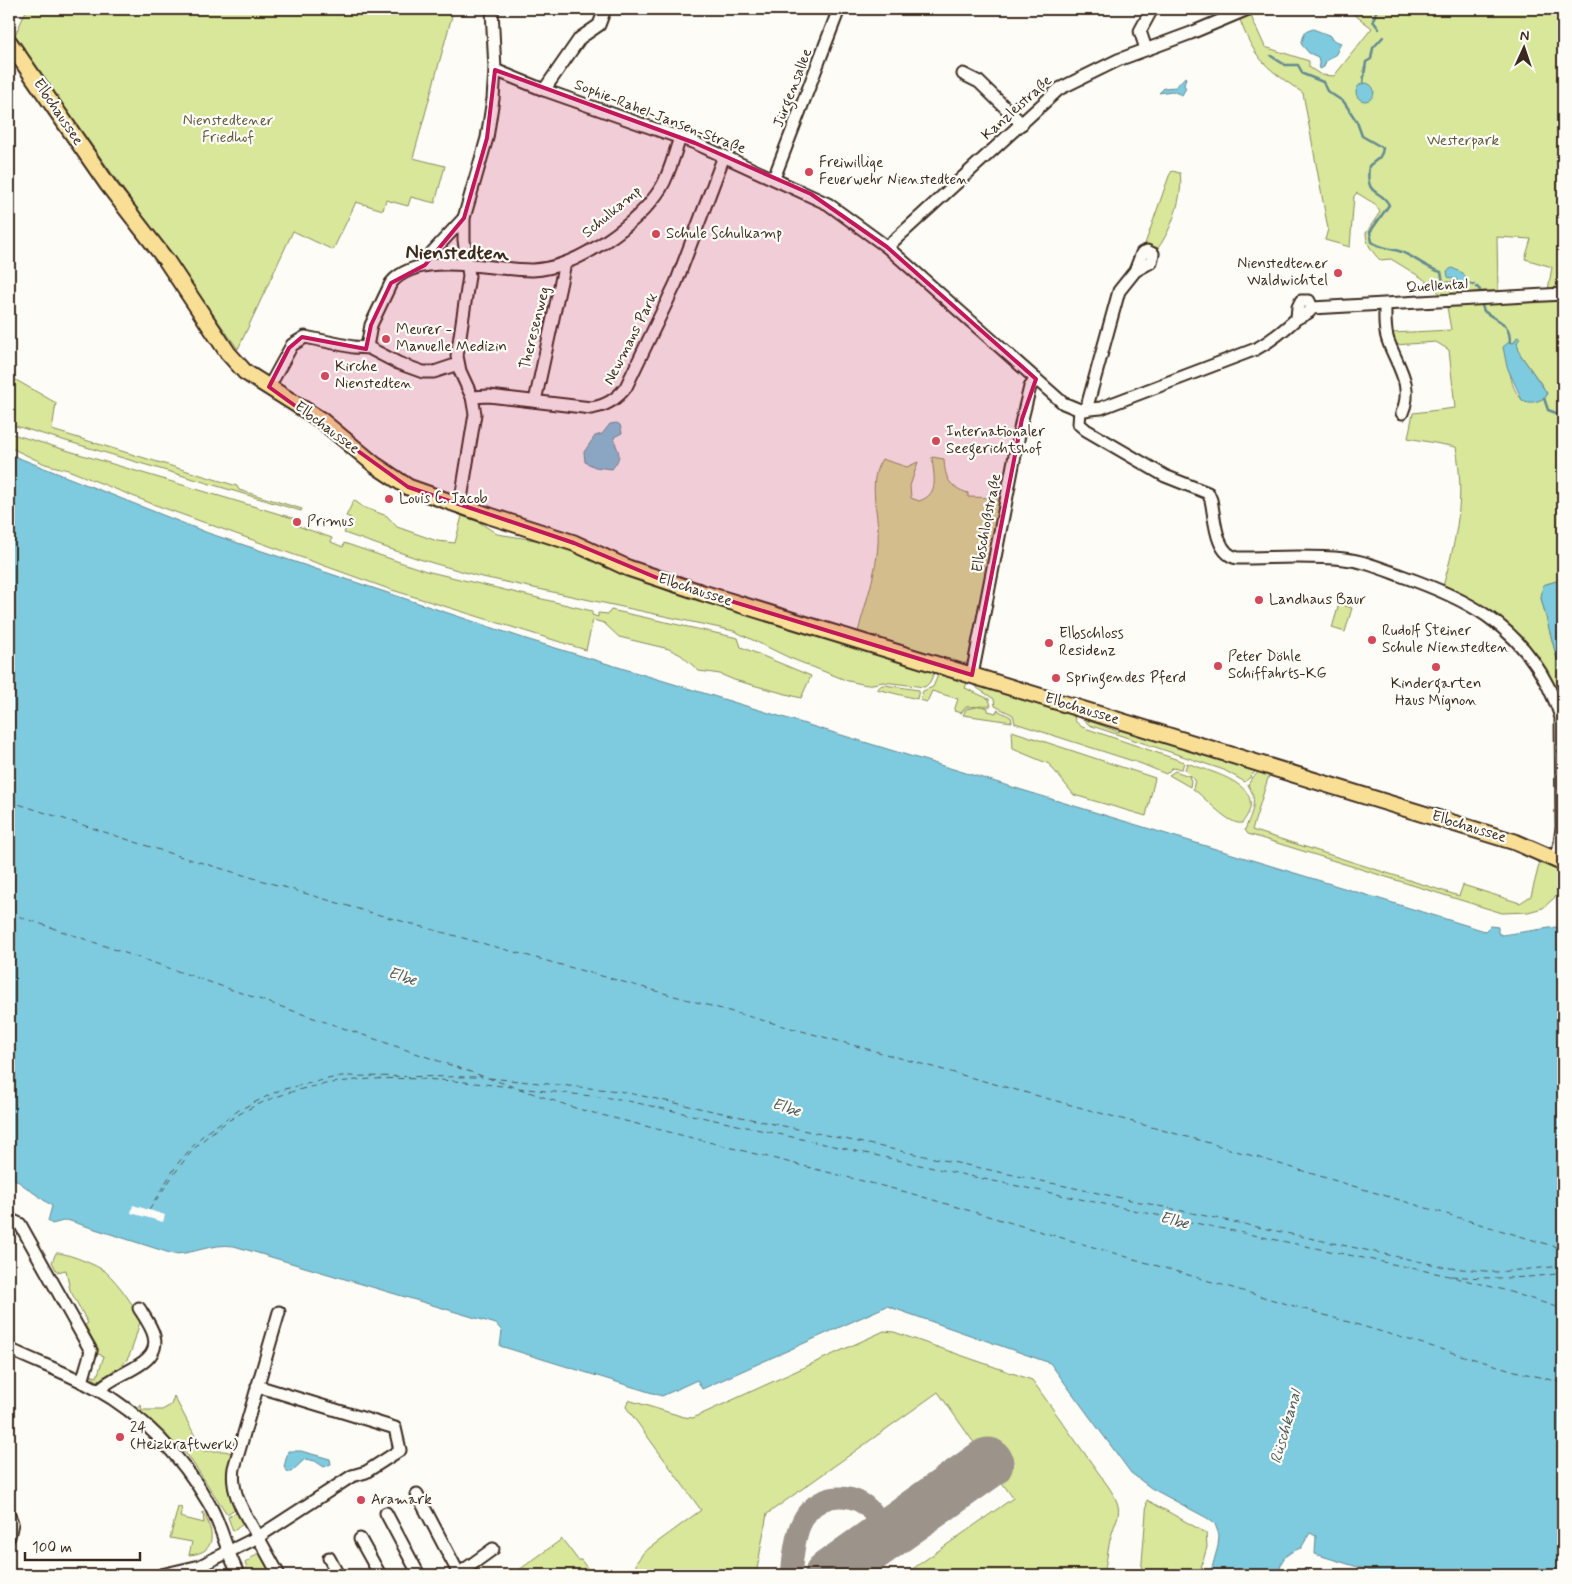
<svg xmlns="http://www.w3.org/2000/svg" width="1572" height="1584" viewBox="0 0 1572 1584" font-family="Mynerve,sans-serif">
<style>
.green{fill:#d8e79a;stroke:#8a885c;fill-rule:evenodd}
.water{fill:#7ecade;stroke:#638a91}
.pier{fill:#fdfcf7}
.lines{fill:none;stroke-linecap:round;stroke-linejoin:round}
.stream{stroke:#638a91;stroke-width:2.5}
.ferry{stroke:#4f5a58;stroke-width:1;stroke-dasharray:6 5;stroke-linecap:butt}
.taxiway{stroke:#9c938a;stroke-width:21}
.runway{stroke:#9c938a;stroke-width:51}
.minor-casing{stroke:#3b2a1e;stroke-width:15}
.major-casing{stroke:#3b2a1e;stroke-width:19}
.minor{stroke:#fdfcf7;stroke-width:11}
.major{stroke:#f9df96;stroke-width:15}
.marked{fill:#c2185b;fill-opacity:0.2;stroke:#c2185b;stroke-width:4;stroke-linejoin:round}
.poi-dot{fill:#d1495b;stroke:#fdfcf7;stroke-width:2}
.labels{text-anchor:middle;dominant-baseline:central;stroke-width:4.5;stroke-linejoin:round;paint-order:stroke}
.street-label{font-size:15px;fill:#3b2a1e;stroke:#fdfcf7}
.park-label{font-size:15px;fill:#62593d;stroke:#fdfcf7}
.poi-label{font-size:15px;fill:#3b2a1e;stroke:#fdfcf7;text-anchor:start}
.water-label{font-size:16px;font-style:italic;fill:#4f5a58;stroke:#fdfcf7}
.district-label{font-size:20px;font-weight:bold;fill:#3b2a1e;stroke:#fdfcf7}
</style>
<rect width="100%" height="100%" fill="#fdfcf7"/>
<filter id="ink" filterUnits="userSpaceOnUse"><feTurbulence type="fractalNoise" baseFrequency=".02" numOctaves="2"/><feDisplacementMap in="SourceGraphic" scale="10" xChannelSelector="R" yChannelSelector="G"/><feConvolveMatrix kernelMatrix="1 2 1 2 8 2 1 2 1" color-interpolation-filters="sRGB"/></filter>
<g filter="url(#ink)">
<!-- green -->
<g class="green">
<polygon points="27,9 442,9 452,16 413,158 445,166 435,203 411,197 408,206 386,200 383,210 356,202 333,250 293,231 238,349 14,37"/>
<path d="M 1347,9 L 1563,9 L 1563,290 L 1548,290 L 1552,267 L 1525,259 L 1531,239 L 1497,237 L 1498,291 L 1483,291 L 1443,296 L 1422,278 L 1391,259 L 1380,260 C 1373,253 1366,244 1366,233 L 1380,212 L 1375,204 L 1357,193 L 1354,196 L 1350,247 L 1325,240 L 1328,229 L 1303,93 C 1268,69 1255,61 1240,20 L 1250,14 L 1265,47 L 1309,61 L 1309,67 L 1321,75 L 1334,76 L 1372,28 Z"/>
<path d="M 1172,171 L 1180,173 C 1184,195 1171,231 1158,248 L 1145,244 L 1169,176 Z"/>
<path d="M 1563,299 L 1563,579 L 1543,585 L 1541,598 L 1563,682 L 1563,711 C 1546,679 1532,645 1504,621 C 1487,606 1463,597 1443,586 C 1457,537 1465,498 1456,447 L 1408,438 L 1413,413 L 1455,408 L 1449,350 L 1436,342 L 1395,345 L 1391,333 L 1451,330 L 1447,307 L 1490,302 ZM 1516,339 L 1520,354 L 1544,388 L 1526,402 C 1508,393 1508,359 1509,342 L 1514,343 Z"/>
<polygon points="9,376 56,403 52,430 237,486 239,490 302,509 301,511 9,424"/>
<polygon points="9,433 296,519 298,526 332,538 331,542 343,547 344,543 426,571 592,611 592,615 598,617 598,613 608,614 611,610 738,638 741,647 811,676 801,698 734,680 720,674 699,671 681,655 669,649 619,637 604,623 593,620 586,650 389,589 150,503 68,470 45,464 9,447"/>
<path d="M 932,457 L 944,459 C 945,478 949,487 968,493 L 968,497 L 1000,498 L 971,658 L 963,665 L 858,632 C 866,600 880,564 878,530 C 877,507 868,480 882,459 L 907,467 L 918,462 L 910,486 L 911,498 L 919,501 C 941,494 933,474 932,457 Z"/>
<polygon points="354,500 363,507 387,516 397,527 437,541 455,543 462,516 479,522 497,534 548,542 573,550 668,591 968,680 965,688 989,699 991,706 966,707 961,713 954,711 958,699 932,691 927,702 920,700 923,691 933,687 938,675 934,673 930,682 925,687 883,682 867,685 848,681 790,658 734,631 478,576 419,559 344,533 351,518 346,516"/>
<polygon points="1339,604 1352,608 1345,632 1332,628"/>
<polygon points="978,684 1074,714 1075,721 1082,727 1184,762 1182,769 1172,768 1166,774 1142,764 1015,723 1013,715 995,706 994,699 977,688"/>
<polygon points="882,685 885,685 919,690 917,699 877,689"/>
<polygon points="981,706 988,708 988,711 996,713 997,710 1011,717 1012,722 963,715 966,709"/>
<polygon points="1084,719 1119,732 1120,730 1139,734 1257,770 1245,782 1224,770 1089,725"/>
<polygon points="1012,731 1155,778 1146,816 1074,795 1049,764 1013,749"/>
<path d="M 1187,763 C 1210,772 1273,785 1242,823 C 1229,826 1205,797 1193,789 L 1195,780 L 1185,770 Z"/>
<polygon points="1175,771 1189,776 1191,781 1190,787 1169,775"/>
<path d="M 1260,771 L 1269,775 L 1252,830 L 1459,896 L 1463,885 L 1520,903 L 1531,896 L 1540,861 L 1563,871 L 1562,891 L 1543,908 L 1528,912 L 1502,913 L 1248,834 L 1245,830 C 1251,814 1259,801 1248,785 L 1252,778 Z"/>
<path d="M 56,1253 C 65,1252 99,1266 106,1272 C 119,1284 132,1303 141,1319 C 129,1355 134,1364 97,1381 L 90,1375 L 97,1377 L 104,1356 L 95,1353 L 99,1350 L 85,1325 L 88,1323 L 70,1290 L 66,1270 L 57,1272 L 52,1262 Z"/>
<path d="M 884,1331 L 894,1332 L 1032,1380 L 1108,1486 C 1126,1513 1117,1513 1110,1540 C 1107,1552 1107,1564 1103,1575 L 904,1575 L 1013,1498 L 938,1392 L 767,1514 L 756,1575 L 636,1575 L 636,1563 L 644,1552 L 701,1510 L 626,1407 L 628,1400 L 684,1417 L 693,1418 Z"/>
<path d="M 174,1396 L 203,1451 L 224,1451 L 233,1453 C 226,1474 227,1489 238,1507 L 227,1514 L 189,1457 L 137,1410 L 141,1405 L 142,1410 L 162,1410 L 171,1405 Z"/>
<polygon points="1147,1500 1206,1533 1207,1547 1199,1575 1141,1575"/>
<path d="M 178,1507 L 182,1508 L 180,1517 L 204,1523 L 203,1512 C 214,1531 218,1553 189,1555 L 192,1542 L 170,1538 Z"/>
<polygon points="240,1510 246,1522 233,1531 228,1517"/>
<polygon points="562,1539 578,1560 581,1560 591,1573 595,1575 512,1575"/>
<polygon points="259,1552 273,1575 250,1575 245,1563"/>
</g>
<!-- water -->
<g class="water">
<polygon points="1313,29 1331,36 1331,39 1341,43 1336,54 1326,61 1324,67 1320,69 1318,57 1309,53 1301,44 1305,32"/>
<polygon points="1185,77 1186,78 1184,85 1186,88 1182,95 1172,91 1159,93 1164,88 1176,87"/>
<circle cx="1365" cy="92" r="9"/>
<polygon points="1452,268 1463,273 1468,281 1466,285 1459,286 1456,280 1448,277 1447,271"/>
<path d="M 1517,337 L 1520,338 L 1517,343 L 1520,354 L 1547,393 L 1546,397 C 1538,402 1531,404 1522,400 L 1507,367 L 1503,347 L 1509,342 L 1514,343 Z"/>
<path d="M 617,423 L 620,425 L 622,433 L 614,437 C 616,452 625,453 612,469 L 595,467 L 585,462 L 584,452 L 595,436 L 602,434 L 610,424 Z"/>
<path d="M 9,454 L 208,533 L 526,639 L 1485,931 L 1490,926 L 1498,927 L 1498,933 L 1502,935 L 1563,926 L 1563,1575 L 1384,1575 L 1315,1554 L 1316,1536 L 1310,1533 L 1301,1548 C 1287,1553 1279,1559 1280,1575 L 1210,1575 L 1218,1546 L 1219,1535 L 1215,1524 L 1207,1518 L 1151,1488 L 1131,1473 L 1050,1363 L 887,1306 L 702,1389 L 697,1380 L 662,1396 L 500,1346 L 502,1331 L 496,1324 L 234,1246 C 211,1243 195,1254 173,1254 L 67,1220 L 52,1224 L 48,1221 L 52,1206 L 9,1175 Z"/>
<path d="M 1563,579 L 1563,596 C 1557,601 1558,609 1563,615 L 1563,682 L 1541,598 L 1543,585 Z"/>
<polygon points="288,1451 301,1451 330,1459 331,1464 324,1467 315,1461 305,1459 291,1472 288,1472 284,1467"/>
</g>
<!-- pier -->
<polygon class="pier" points="133,1205 165,1215 163,1222 131,1213"/>
<g class="lines">
<!-- stream -->
<g class="stream">
<polyline points="1377,9 1373,21 1379,29"/>
<path d="M 1271,56 L 1285,65 L 1298,65 L 1303,74 L 1323,82 L 1327,91 L 1344,102 L 1357,122 L 1362,136 L 1383,148 C 1382,159 1375,160 1369,166 C 1365,199 1381,188 1389,205 L 1370,232 L 1372,242 C 1381,249 1391,248 1402,252 C 1416,258 1426,268 1441,272 L 1443,282 L 1451,283 L 1456,280"/>
<polyline points="1363,83 1366,62 1371,59 1373,48 1383,37"/>
<polyline points="1467,283 1474,285"/>
<polyline points="1477,287 1480,290"/>
<path d="M 1481,303 L 1484,311 C 1497,322 1510,321 1510,342"/>
<polyline points="1544,398 1548,410 1556,413 1563,424"/>
<polyline points="1563,472 1563,496"/>
</g>
<!-- ferry -->
<g class="ferry">
<polyline points="9,801 172,854 365,911 1213,1144 1563,1249"/>
<polyline points="9,913 578,1109 906,1192 1515,1371 1563,1383"/>
<polyline points="489,1078 619,1091 1450,1268 1497,1272 1563,1266"/>
<polyline points="518,1088 619,1099 979,1178 1445,1275 1504,1290 1563,1309"/>
<polyline points="154,1201 178,1163 204,1134 239,1110 280,1090 341,1076 482,1077"/>
<path d="M 149,1210 C 167,1186 184,1155 208,1136 C 293,1065 409,1075 511,1087"/>
<path d="M 1451,1276 C 1489,1279 1525,1279 1563,1273"/>
</g>
<!-- taxiway -->
<path class="taxiway" d="M 791,1575 C 793,1559 794,1541 800,1526 C 819,1477 890,1494 879,1548 C 877,1560 869,1569 859,1575"/>
<!-- runway -->
<polyline class="runway" points="830,1575 988,1463"/>
<!-- minor casing -->
<g class="minor-casing">
<g id="minor">
<polyline points="1146,49 1140,31 1152,9"/>
<path d="M 495,70 L 544,90 L 695,143 L 828,204 L 887,247 L 1063,403 L 1080,410 L 1101,408 L 1256,349 C 1271,341 1283,331 1296,319 C 1301,315 1309,315 1312,308 L 1563,294"/>
<polyline points="963,74 979,82 1022,124"/>
<polyline points="544,90 580,38 599,25 605,9"/>
<polyline points="774,178 839,9"/>
<polyline points="887,247 1059,89 1118,60 1191,33 1248,9"/>
<polyline points="425,265 426,259 464,218"/>
<path d="M 1385,305 C 1385,317 1384,332 1389,343 C 1398,367 1414,386 1402,413"/>
<polyline points="1297,318 1298,307 1301,301 1309,301 1312,308"/>
<path d="M 367,347 L 371,325 L 391,283 C 420,249 493,271 533,270 C 577,268 638,224 661,188 C 670,173 674,154 680,138"/>
<polyline points="269,387 292,345 305,337 353,347 369,348 398,363 423,372 434,372 458,364"/>
<path d="M 472,397 L 489,396 L 591,408 C 606,406 617,399 626,387 L 676,283 L 724,156"/>
<polyline points="535,401 565,263"/>
<path d="M 1080,410 L 1079,424 L 1086,430 L 1165,476 L 1208,493 L 1211,500 C 1215,518 1215,555 1238,558 C 1273,558 1308,555 1344,559 C 1364,561 1383,569 1402,576 C 1465,598 1517,624 1548,686 C 1553,697 1558,706 1561,718 L 1562,827 L 1560,844 L 1554,859"/>
<polyline points="1086,410 1119,291 1135,271 1151,262 1153,254 1147,251 1142,253 1135,271"/>
<polyline points="460,505 475,414 472,397 460,371 457,356 469,276 464,240 464,218 487,138 493,99 495,70 492,9"/>
<polyline points="972,675 1022,419 1030,387 1036,379"/>
<polyline points="9,1219 20,1224 91,1351 82,1382"/>
<path d="M 9,1349 C 38,1363 68,1373 96,1389 C 142,1414 182,1457 208,1502 C 222,1525 226,1552 239,1575"/>
<path d="M 257,1386 L 395,1428 L 400,1450 L 366,1472 L 352,1476 L 258,1537 C 246,1515 230,1495 234,1468 L 279,1312"/>
<path d="M 99,1390 C 114,1372 162,1366 154,1336 C 152,1327 144,1316 139,1308"/>
<polyline points="417,1494 459,1574"/>
<polyline points="386,1513 419,1575"/>
<polyline points="9,1515 12,1523 9,1537"/>
<polyline points="360,1539 380,1575"/>
<polyline points="329,1558 338,1575"/>
<polyline points="161,1575 200,1566 258,1537 279,1575"/>
<polyline points="457,1575 493,1549"/>
</g>
</g>
<!-- major casing -->
<g class="major-casing">
<polyline id="major" points="9,42 108,185 166,260 228,353 245,372 321,420 375,465 408,487 490,516 574,543 628,568 703,593 1515,842 1563,863"/>
</g>
<!-- minor -->
<use href="#minor" class="minor"/>
<!-- major -->
<use href="#major" class="major"/>
</g>
</g>
<!-- marked area -->
<path class="marked" d="M 495,70 L 695,143 L 811,194 L 887,247 L 1036,379 L 1022,419 L 972,675 L 662,580 L 574,543 L 408,487 L 269,387 L 289,348 L 302,337 L 366,349 L 371,325 L 391,283 L 425,265 L 464,218 L 487,138 Z"/>
<!-- markers -->
<g class="poi-dot">
<circle cx="809" cy="172" r="5"/>
<circle cx="656" cy="234" r="5"/>
<circle cx="1338" cy="273" r="5"/>
<circle cx="386" cy="339" r="5"/>
<circle cx="325" cy="376" r="5"/>
<circle cx="936" cy="441" r="5"/>
<circle cx="389" cy="499" r="5"/>
<circle cx="297" cy="522" r="5"/>
<circle cx="1259" cy="600" r="5"/>
<circle cx="1372" cy="640" r="5"/>
<circle cx="1049" cy="643" r="5"/>
<circle cx="1218" cy="666" r="5"/>
<circle cx="1436" cy="667" r="5"/>
<circle cx="1056" cy="678" r="5"/>
<circle cx="120" cy="1437" r="5"/>
<circle cx="361" cy="1500" r="5"/>
</g>
<g class="labels">
<!-- street labels -->
<g class="street-label">
<text transform="translate(793 88) rotate(-69)">Jürgensallee</text>
<text transform="translate(1017 108) rotate(-42)">Kanzleistraße</text>
<text transform="translate(58 112) rotate(56)">Elbchaussee</text>
<text transform="translate(660 117) rotate(21)">Sophie-Rahel-Jansen-Straße</text>
<text transform="translate(612 212) rotate(-40)">Schulkamp</text>
<text transform="translate(1437 286) rotate(-4)">Quellental</text>
<text transform="translate(535 328) rotate(-76)">Theresenweg</text>
<text transform="translate(631 339) rotate(-63)">Newmans Park</text>
<text transform="translate(327 428) rotate(37)">Elbchaussee</text>
<text transform="translate(987 523) rotate(-79)">Elbschloßstraße</text>
<text transform="translate(695 590) rotate(18)">Elbchaussee</text>
<text transform="translate(1082 709) rotate(17)">Elbchaussee</text>
<text transform="translate(1469 827) rotate(17)">Elbchaussee</text>
</g>
<!-- park labels -->
<g class="park-label">
<text x="228" y="121">Nienstedtener<tspan x="228" dy="17">Friedhof</tspan></text>
<text x="1463" y="141">Westerpark</text>
</g>
<!-- poi labels -->
<g class="poi-label">
<text x="819" y="163">Freiwillige<tspan x="819" dy="17">Feuerwehr Nienstedten</tspan></text>
<text x="666" y="234">Schule Schulkamp</text>
<text x="1328" y="264" text-anchor="end">Nienstedtener<tspan x="1328" dy="17">Waldwichtel</tspan></text>
<text x="396" y="330">Meurer -<tspan x="396" dy="17">Manuelle Medizin</tspan></text>
<text x="335" y="367">Kirche<tspan x="335" dy="17">Nienstedten</tspan></text>
<text x="946" y="432">Internationaler<tspan x="946" dy="17">Seegerichtshof</tspan></text>
<text x="399" y="499">Louis C. Jacob</text>
<text x="307" y="522">Primus</text>
<text x="1269" y="600">Landhaus Baur</text>
<text x="1382" y="631">Rudolf Steiner<tspan x="1382" dy="17">Schule Nienstedten</tspan></text>
<text x="1059" y="634">Elbschloss<tspan x="1059" dy="17">Residenz</tspan></text>
<text x="1228" y="657">Peter Döhle<tspan x="1228" dy="17">Schiffahrts-KG</tspan></text>
<text x="1066" y="678">Springendes Pferd</text>
<text x="1436" y="684" text-anchor="middle">Kindergarten<tspan x="1436" dy="17">Haus Mignon</tspan></text>
<text x="130" y="1428">24<tspan x="130" dy="17">(Heizkraftwerk)</tspan></text>
<text x="371" y="1500">Aramark</text>
</g>
<!-- water labels -->
<g class="water-label">
<text transform="translate(402 977) rotate(19)">Elbe</text>
<text transform="translate(786 1108) rotate(19)">Elbe</text>
<text transform="translate(1174 1221) rotate(16)">Elbe</text>
<text transform="translate(1286 1427) rotate(-74)">Rüschkanal</text>
</g>
<!-- district labels -->
<g class="district-label">
<text x="457" y="253">Nienstedten</text>
</g>
</g>
<!-- margin -->
<rect width="1572" height="1584" fill="none" stroke="#fdfcf7" stroke-width="30"/>
<rect x="15" y="15" width="1542" height="1554" fill="none" stroke="#3b2a1e" stroke-width="2" filter="url(#ink)"/>
<!-- north arrow -->
<g transform="translate(1524 48) rotate(3)" stroke="#fdfcf7" stroke-width="4" paint-order="stroke">
<path d="M0-4L9 19L0 12L-9 19Z" fill="#3b2a1e"/>
<text y="-8" font-size="14" font-weight="bold" text-anchor="middle" fill="#3b2a1e">N</text>
</g>
<!-- scale -->
<path d="M25 1552v8h115v-8" fill="none" stroke="#3b2a1e" stroke-width="2.5"/>
<text x="32" y="1552" font-size="15" fill="#3b2a1e" stroke="#fdfcf7" stroke-width="4" paint-order="stroke">100 m</text>
</svg>
